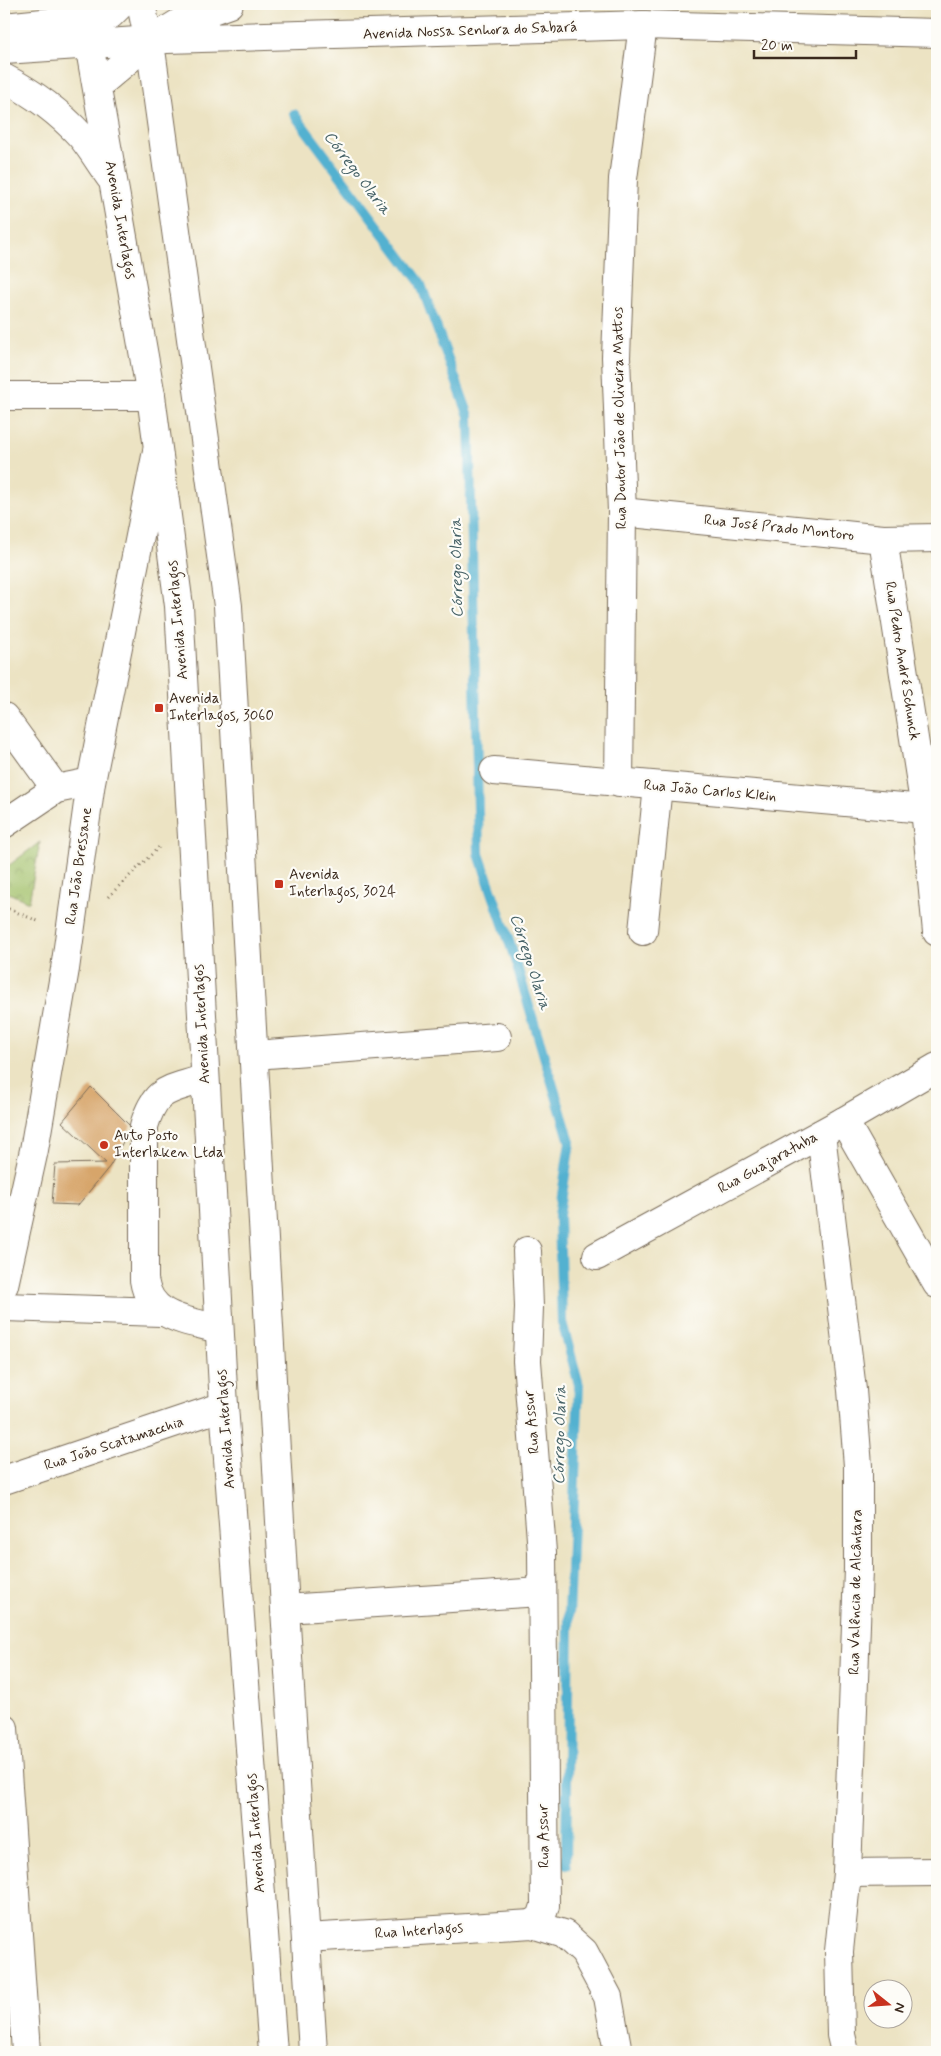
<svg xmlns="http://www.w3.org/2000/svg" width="941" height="2056" viewBox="0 0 941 2056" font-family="Mynerve,sans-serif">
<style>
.park{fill:url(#park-crowns);stroke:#6e7443}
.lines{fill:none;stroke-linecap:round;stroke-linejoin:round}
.stream{stroke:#52b1d0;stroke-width:10}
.building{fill:#d7a56a}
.minor-casing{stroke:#796b58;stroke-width:30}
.major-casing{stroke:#796b58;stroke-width:30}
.path{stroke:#796b58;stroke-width:3;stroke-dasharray:1 4;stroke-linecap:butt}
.minor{stroke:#fff;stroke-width:28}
.major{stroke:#fff;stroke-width:28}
.poi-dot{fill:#c8321e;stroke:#fdfcf7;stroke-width:2}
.labels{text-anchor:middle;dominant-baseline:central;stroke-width:4.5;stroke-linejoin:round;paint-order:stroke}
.street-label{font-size:15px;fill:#3b2a1e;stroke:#fdfcf7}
.poi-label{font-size:15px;fill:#3b2a1e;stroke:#fdfcf7;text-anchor:start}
.water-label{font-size:16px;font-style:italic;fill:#446065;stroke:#fdfcf7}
</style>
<defs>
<pattern id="park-crowns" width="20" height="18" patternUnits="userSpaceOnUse" patternTransform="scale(1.25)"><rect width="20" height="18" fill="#a0bf68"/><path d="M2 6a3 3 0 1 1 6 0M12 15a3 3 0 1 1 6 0" fill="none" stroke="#849b55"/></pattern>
</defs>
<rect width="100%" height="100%" fill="#fdfcf7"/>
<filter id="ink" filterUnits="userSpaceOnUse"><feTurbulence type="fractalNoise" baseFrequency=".02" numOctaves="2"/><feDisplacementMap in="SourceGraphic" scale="10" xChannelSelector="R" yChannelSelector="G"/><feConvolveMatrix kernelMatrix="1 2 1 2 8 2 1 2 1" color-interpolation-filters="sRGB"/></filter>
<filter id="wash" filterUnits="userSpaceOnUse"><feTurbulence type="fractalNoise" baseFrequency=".0096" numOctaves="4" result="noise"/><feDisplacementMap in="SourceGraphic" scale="20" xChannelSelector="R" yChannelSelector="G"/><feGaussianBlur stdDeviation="1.12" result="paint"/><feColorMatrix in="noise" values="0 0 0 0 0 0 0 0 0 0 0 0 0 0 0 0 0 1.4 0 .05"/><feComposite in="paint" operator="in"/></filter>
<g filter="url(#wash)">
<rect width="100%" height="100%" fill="#ece3c3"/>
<!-- park -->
<polygon class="park" points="40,842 29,902 4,891 4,869"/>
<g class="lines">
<!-- stream -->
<polyline class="stream" points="294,114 420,282 469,416 479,854 512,950 570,1142 559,1215 562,1322 579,1385 569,1615 566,1865"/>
</g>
<g id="blocks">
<!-- building -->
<polygon class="building" points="91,1087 131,1127 110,1166 78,1205 52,1204 55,1164 106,1163 62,1122"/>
</g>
</g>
<g filter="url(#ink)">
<use href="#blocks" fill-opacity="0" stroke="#796b58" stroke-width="1"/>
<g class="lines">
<!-- minor casing -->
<g class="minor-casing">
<g id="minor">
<polyline points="4,396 151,396"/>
<polyline points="622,512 883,539 937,538"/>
<polyline points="883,539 925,809 937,932"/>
<polyline points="4,717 56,789"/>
<polyline points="494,771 925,809"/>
<polyline points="619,783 622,512 616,357 623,179 643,25"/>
<polyline points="4,824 56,789 91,782"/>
<polyline points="643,931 658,786"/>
<polyline points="254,1055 497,1037"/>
<path d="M 205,1078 C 169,1091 156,1086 144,1126 L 144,1280 C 150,1319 187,1320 219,1329"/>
<polyline points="844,1121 937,1284"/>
<polyline points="821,1134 852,1390 858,1466 858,1569 852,1736 847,1873 839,1951 841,2035 845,2052"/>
<polyline points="527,1251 529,1307 527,1361 542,1552 545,1906 541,1918 532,1924"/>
<polyline points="597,1256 844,1121 937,1067"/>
<polyline points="4,1285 34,1150 65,969 91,782 157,451"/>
<polyline points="4,1307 161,1312"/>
<polyline points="4,1480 224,1406"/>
<polyline points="285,1609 541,1592"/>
<polyline points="4,1728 26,2052"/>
<polyline points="847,1873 937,1872"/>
<polyline points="306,1938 532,1924 564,1934 584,1952 608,1997 618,2052"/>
</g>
</g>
<!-- major casing -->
<g class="major-casing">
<g id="major">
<polyline points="77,4 89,44 151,396 179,606 224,1406 273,2052"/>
<polyline points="141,4 152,57 228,606 285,1609 313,2052"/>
<polyline points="4,27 82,19 96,19 110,15 121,4"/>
<polyline points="4,50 167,39 643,25 937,33"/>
<path d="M 4,78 C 31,92 60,113 81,136 C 91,148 100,163 110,177"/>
<polyline points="97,86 150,41 184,20 229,4"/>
</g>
</g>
<!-- path -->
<g class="path">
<polyline points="108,897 161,845"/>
<polyline points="4,907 40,922"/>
</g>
<!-- minor -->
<use href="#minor" class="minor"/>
<!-- major -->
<use href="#major" class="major"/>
</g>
</g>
<!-- markers -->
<g class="poi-dot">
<rect x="154" y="703" width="10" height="10" rx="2.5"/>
<rect x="274" y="879" width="10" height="10" rx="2.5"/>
<circle cx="104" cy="1145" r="5"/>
</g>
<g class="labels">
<!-- street labels -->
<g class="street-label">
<text transform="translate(470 31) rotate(-2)">Avenida Nossa Senhora do Sabará</text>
<text transform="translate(120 220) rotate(80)">Avenida Interlagos</text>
<text transform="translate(620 418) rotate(-91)">Rua Doutor João de Oliveira Mattos</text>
<text transform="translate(779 528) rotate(6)">Rua José Prado Montoro</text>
<text transform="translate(178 620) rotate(-95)">Avenida Interlagos</text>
<text transform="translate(902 661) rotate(81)">Rua Pedro André Schunck</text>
<text transform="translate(710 791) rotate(5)">Rua João Carlos Klein</text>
<text transform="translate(79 866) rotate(-82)">Rua João Bressane</text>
<text transform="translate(202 1024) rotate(-93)">Avenida Interlagos</text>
<text transform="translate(768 1163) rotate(-29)">Rua Guajaratuba</text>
<text transform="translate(532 1422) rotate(-95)">Rua Assur</text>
<text transform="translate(226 1429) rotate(-94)">Avenida Interlagos</text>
<text transform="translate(114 1444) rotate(-18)">Rua João Scatamacchia</text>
<text transform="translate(856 1592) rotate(-89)">Rua Valência de Alcântara</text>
<text transform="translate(256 1833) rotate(-94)">Avenida Interlagos</text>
<text transform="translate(544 1836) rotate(-91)">Rua Assur</text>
<text transform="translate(419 1931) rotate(-4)">Rua Interlagos</text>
</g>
<!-- poi labels -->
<g class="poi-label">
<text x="169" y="699">Avenida<tspan x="169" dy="17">Interlagos, 3060</tspan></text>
<text x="289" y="875">Avenida<tspan x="289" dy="17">Interlagos, 3024</tspan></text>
<text x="114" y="1136">Auto Posto<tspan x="114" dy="17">Interlaken Ltda</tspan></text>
</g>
<!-- water labels -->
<g class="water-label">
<text transform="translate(357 173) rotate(53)">Córrego Olaria</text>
<text transform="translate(457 568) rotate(-91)">Córrego Olaria</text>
<text transform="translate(530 962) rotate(72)">Córrego Olaria</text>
<text transform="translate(560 1435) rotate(-89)">Córrego Olaria</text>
</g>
</g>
<!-- margin -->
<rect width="941" height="2056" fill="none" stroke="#fdfcf7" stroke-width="20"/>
<!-- north arrow -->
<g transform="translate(888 2004) rotate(107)"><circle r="24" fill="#fdfcf7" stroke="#afa8a0"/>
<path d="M0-4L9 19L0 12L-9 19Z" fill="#c8321e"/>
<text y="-8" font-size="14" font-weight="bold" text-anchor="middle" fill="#3b2a1e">N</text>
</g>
<!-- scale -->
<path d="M754 50v8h102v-8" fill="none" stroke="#3b2a1e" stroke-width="2.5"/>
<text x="761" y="50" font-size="15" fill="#3b2a1e" stroke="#fdfcf7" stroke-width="4" paint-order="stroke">20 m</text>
</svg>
